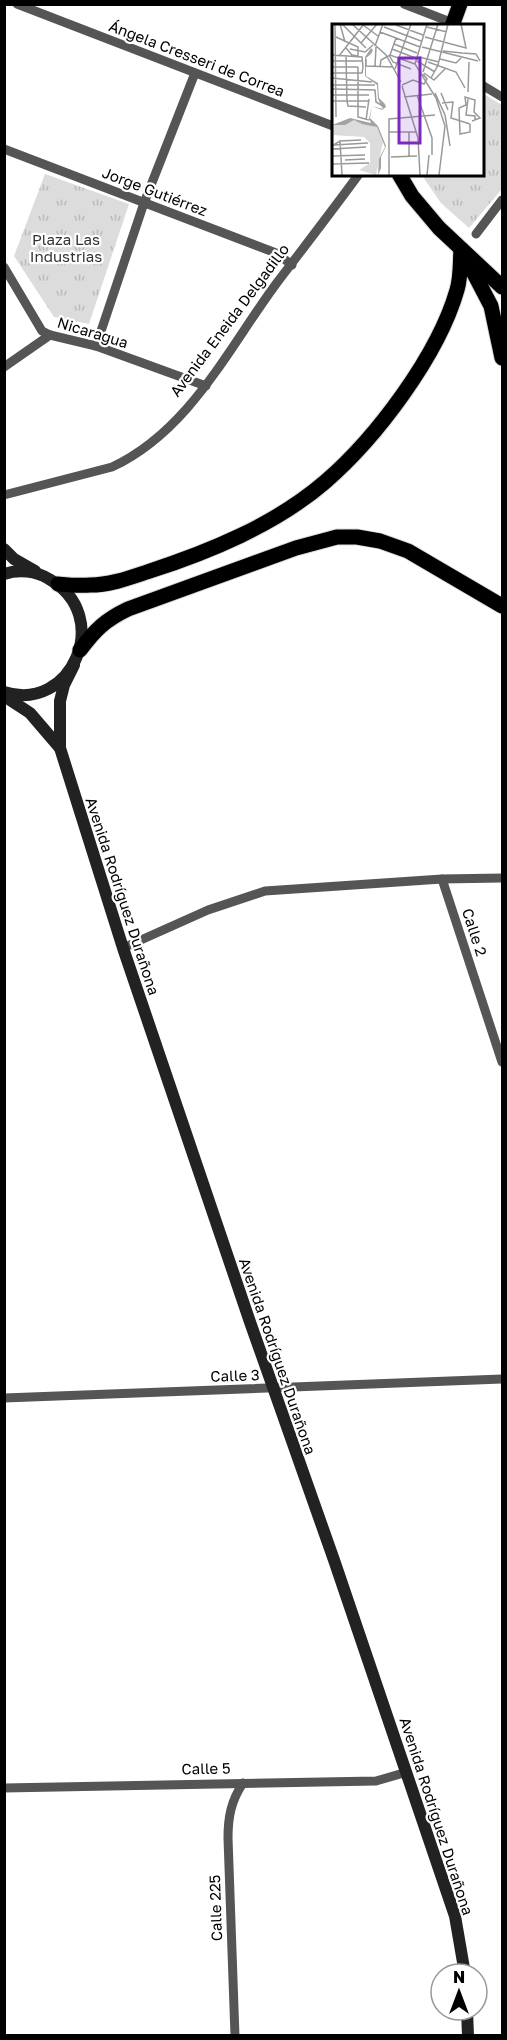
<svg xmlns="http://www.w3.org/2000/svg" width="507" height="2040" viewBox="0 0 507 2040" font-family="'Golos Text',sans-serif">
<style>
.park{fill:url(#park-tufts)}
.lines{fill:none;stroke-linecap:round;stroke-linejoin:round}
.primary-casing{stroke:#dbdbdb;stroke-width:17}
.minor{stroke:#555;stroke-width:9}
.secondary{stroke:#222;stroke-width:12}
.primary{stroke:#000;stroke-width:15}
.labels{text-anchor:middle;dominant-baseline:central;stroke-width:4.5;stroke-linejoin:round;paint-order:stroke}
.street-label{font-size:15px;fill:#000;stroke:#fff}
.park-label{font-size:15px;fill:#333;stroke:#fff}
.inset-road{fill:none;stroke:#999;stroke-width:1.5}
.view{fill:#7b2cbf;fill-opacity:0.15;stroke:#7b2cbf;stroke-width:3}
.inset-edge{fill:none;stroke:#000;stroke-width:3}
</style>
<defs>
<pattern id="park-tufts" width="24" height="20" patternUnits="userSpaceOnUse" patternTransform="scale(1.5)"><rect width="24" height="20" fill="#dcdcdc"/><path d="M3 7l-1-3M5 7V3M7 7l1-3M15 17l-1-3M17 17v-4M19 17l1-3" fill="none" stroke="#bbb"/></pattern>
</defs>
<rect width="100%" height="100%" fill="#fff"/>
<!-- park -->
<g class="park">
<polygon points="482,93 502,105 502,189 469,228 441,203 421,174 482,174"/>
<polygon points="45,174 129,204 89,324 54,317 14,256"/>
</g>
<g class="lines">
<!-- primary casing -->
<g class="primary-casing">
<g id="primary">
<polyline points="452,26 460,4"/>
<polyline points="399,174 412,196 439,228 502,287"/>
<polyline points="468,262 491,306 502,358"/>
<path d="M 58,584 C 69,585 79,586 90,585 C 110,585 129,578 147,572 C 209,552 275,525 325,482 C 376,438 438,356 457,290 C 461,277 460,263 461,249"/>
<path d="M 80,650 C 95,630 105,620 128,609 L 296,548 L 337,537 L 357,537 L 380,541 L 408,551 L 502,606"/>
</g>
</g>
<!-- minor -->
<g class="minor">
<polyline points="17,4 333,126"/>
<polyline points="404,4 453,23"/>
<polyline points="482,85 502,97"/>
<polyline points="4,149 276,253 292,265"/>
<polyline points="476,234 502,200"/>
<polyline points="4,267 42,331 50,335 96,346 206,386"/>
<polyline points="96,346 144,203 195,73"/>
<polyline points="4,367 50,335"/>
<path d="M 4,495 L 112,467 C 189,431 228,349 276,284 C 304,247 332,211 359,174"/>
<polyline points="442,879 502,1062"/>
<polyline points="123,948 208,910 265,891 442,879 502,878"/>
<polyline points="4,1398 502,1379"/>
<polyline points="4,1788 376,1781 407,1772"/>
<path d="M 235,2036 L 228,1838 C 228,1817 231,1801 243,1783"/>
</g>
<!-- secondary -->
<g class="secondary">
<polyline points="4,549 14,559 35,571"/>
<path d="M 4,574 C 19,569 36,571 49,579 C 115,616 71,714 4,692"/>
<polyline points="74,665 64,685 60,701 60,748 123,948 250,1322 334,1560 455,1916 465,1974"/>
<polyline points="4,696 30,713 60,748"/>
<polyline points="467,2010 468,2036"/>
</g>
<!-- primary -->
<use href="#primary" class="primary"/>
</g>
<g class="labels">
<!-- street labels -->
<g class="street-label">
<text transform="translate(197 58) rotate(21)">Ángela Cresseri de Correa</text>
<text transform="translate(155 191) rotate(21)">Jorge Gutiérrez</text>
<text transform="translate(229 320) rotate(-53)">Avenida Eneida Delgadillo</text>
<text transform="translate(93 332) rotate(17)">Nicaragua</text>
<text transform="translate(123 896) rotate(72)">Avenida Rodríguez Durañona</text>
<text transform="translate(475 932) rotate(72)">Calle 2</text>
<text transform="translate(278 1356) rotate(71)">Avenida Rodríguez Durañona</text>
<text transform="translate(235 1375) rotate(-2)">Calle 3</text>
<text transform="translate(206 1768) rotate(-1)">Calle 5</text>
<text transform="translate(437 1816) rotate(72)">Avenida Rodríguez Durañona</text>
<text transform="translate(215 1908) rotate(-92)">Calle 225</text>
</g>
<!-- park labels -->
<g class="park-label">
<text x="66" y="239">Plaza Las<tspan x="66" dy="17">Industrias</tspan></text>
</g>
</g>
<!-- overview -->
<g transform="translate(332 24)">
<rect width="152" height="152" fill="#fff"/>
<path d="M 22,96 L 45,103 L 51,118 L 44,151 L 27,146 L 38,139 L 38,119 L 32,113 L 0,111 L 0,101 L 12,101 Z" fill="#dcdcdc"/>
<path d="M 39,24 L 41,26 L 39,30 L 34,34 L 34,52 L 46,59 L 47,74 L 53,80 L 54,83 L 50,86 L 40,82 L 38,94 L 46,102 L 54,122 L 49,133 L 49,144 L 46,151 L 47,135 L 53,123 L 45,103 L 30,100 L 22,96 L 13,101 L 0,101 L 18,94 L 39,99 L 37,95 L 40,82 L 51,85 L 46,75 L 45,61 L 33,52 L 33,33 L 20,33 L 33,33 Z" fill="#a3a3a3"/>
<path class="inset-road" d="M 3,0 L 4,93M 8,0 L 13,18M 10,0 L 34,24M 20,0 L 54,31 L 69,58M 95,0 L 83,40 L 104,74 L 113,102 L 107,151M 31,1 L 46,12M 64,1 L 91,11M 52,3 L 89,17M 95,3 L 115,8M 48,8 L 88,23M 4,13 L 26,23 L 26,32 L 20,31 L 14,24M 93,13 L 134,24 L 129,0M 29,19 L 45,0M 62,20 L 85,29M 43,22 L 51,0M 90,23 L 146,37M 18,25 L 33,28 L 41,21M 60,25 L 86,35M 111,27 L 130,29M 130,29 L 144,30 L 148,37M 0,31 L 30,33 L 31,43 L 30,49 L 0,49M 57,31 L 61,38 L 79,45M 58,31 L 64,14M 7,32 L 32,0M 14,32 L 15,77M 87,33 L 107,38M 34,35 L 34,42 L 61,43M 108,35 L 124,39 L 129,34M 0,37 L 31,37M 85,37 L 103,48M 96,38 L 124,48 L 133,64M 43,42 L 44,23M 0,43 L 26,43M 26,43 L 26,93 L 37,96M 48,43 L 49,36 L 58,31 L 83,40M 63,45 L 79,0M 91,48 L 106,0M 92,49 L 102,56 L 113,45M 0,54 L 40,58M 99,54 L 106,41 L 116,0M 0,61 L 43,61M 70,61 L 81,56 L 92,60 L 95,55 L 91,50M 70,62 L 86,114 L 88,151M 0,65 L 43,66 L 44,78 L 51,82M 136,68 L 137,38M 103,69 L 113,91 L 118,122M 109,69 L 116,86M 0,71 L 37,71M 85,71 L 100,114 L 100,131M 72,73 L 100,70M 136,75 L 134,91 L 143,92 L 143,96M 0,77 L 37,77M 15,77 L 16,82 L 34,83M 110,79 L 121,78 L 119,94 L 138,100M 34,96 L 37,75M 138,100 L 138,108 L 128,110 L 127,84 L 134,81 L 133,73 L 143,76 L 142,88 L 148,94 L 140,97M 57,108 L 84,108M 77,108 L 77,132M 8,117 L 10,151M 2,121 L 36,119M 0,122 L 8,117 L 29,116M 0,125 L 34,123M 0,132 L 33,131M 59,133 L 85,132M 13,136 L 33,135M 0,140 L 37,139M 57,151 L 57,95 L 103,91M 95,151 L 97,131"/>
<path class="view" d="M 67,34 L 88,34 L 88,119 L 67,119 Z"/>
<rect width="152" height="152" class="inset-edge"/>
</g>
<!-- border -->
<rect width="507" height="2040" fill="none" stroke="#000000" stroke-width="12"/>
<!-- north arrow -->
<g transform="translate(459 1992)"><circle r="28" fill="#ffffff" stroke="#999999" stroke-width="1.5"/>
<path d="M0-4.5L10 22L0 15L-10 22Z" fill="#000000"/>
<text y="-9" font-size="16" font-weight="bold" text-anchor="middle" fill="#000000">N</text>
</g>
</svg>
